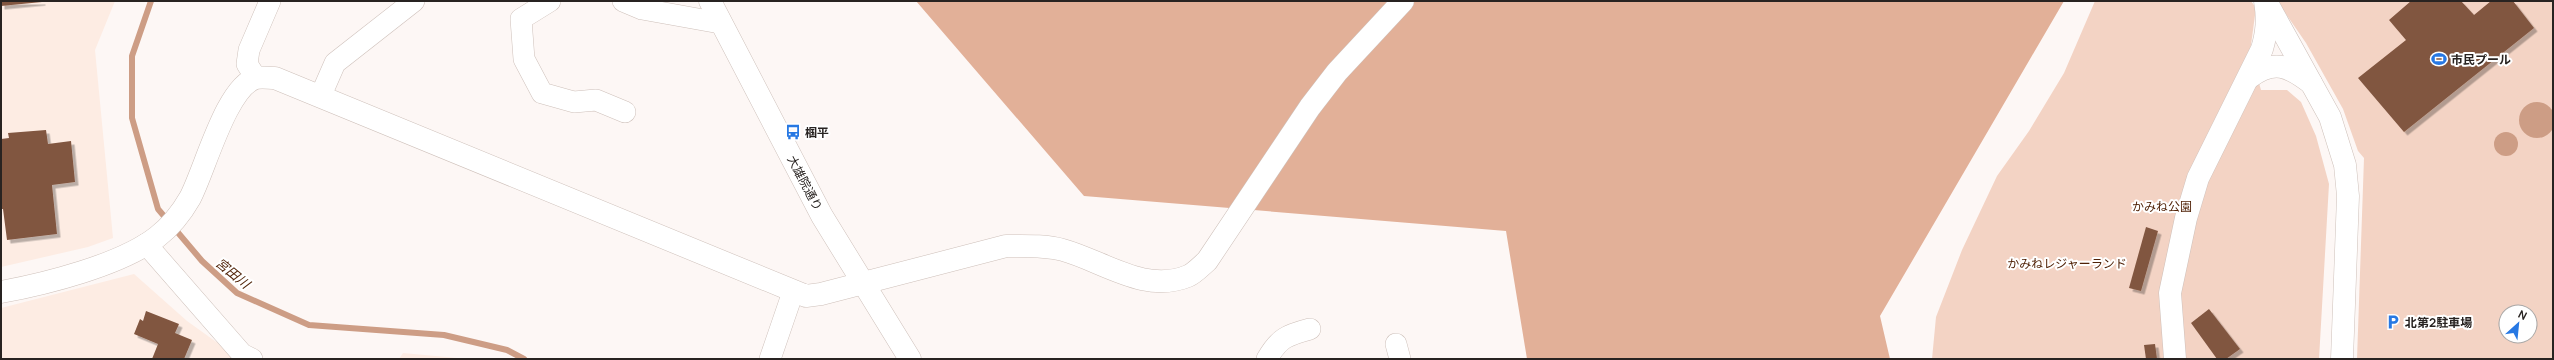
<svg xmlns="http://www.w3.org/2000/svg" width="2554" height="360" viewBox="0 0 2554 360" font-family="Manrope,'Noto Sans JP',sans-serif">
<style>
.built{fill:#fdece3}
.green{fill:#f3d3c4;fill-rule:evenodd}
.forest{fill:#e2b098}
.water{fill:#cd9d85}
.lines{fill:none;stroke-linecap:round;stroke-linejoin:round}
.stream{stroke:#cd9d85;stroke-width:6}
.building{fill:#815640;filter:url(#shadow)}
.minor-casing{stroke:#cec0ba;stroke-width:22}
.tertiary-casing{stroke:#cec0ba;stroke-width:23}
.minor{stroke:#fff;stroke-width:21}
.tertiary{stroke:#fff;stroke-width:22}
.labels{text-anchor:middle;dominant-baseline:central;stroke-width:4;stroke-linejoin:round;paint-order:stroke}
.poi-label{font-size:12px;font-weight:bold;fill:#282321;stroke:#fff;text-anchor:start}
.street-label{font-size:12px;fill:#282321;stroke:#fff}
.park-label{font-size:12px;fill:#502207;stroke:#fff}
.water-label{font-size:13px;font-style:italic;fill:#52250a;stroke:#fff}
</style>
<defs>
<filter id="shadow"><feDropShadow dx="3.5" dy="3.5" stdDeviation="0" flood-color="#0004"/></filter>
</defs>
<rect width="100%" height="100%" fill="#fdf7f5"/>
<!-- built -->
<g class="built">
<polygon points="1,1 115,1 95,50 113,238 88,247 1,267"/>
<polygon points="134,274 187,321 240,359 1,359 1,308"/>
<polygon points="403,353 468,359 399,359"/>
</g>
<!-- green -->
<g class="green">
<polygon points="2095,1 2251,1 2256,8 2250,52 2261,90 2287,90 2301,102 2316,136 2329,184 2319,359 1932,359 1936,317 1962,250 1997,176 2029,131 2064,73"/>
<path d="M 2277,1 L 2553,1 L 2553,359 L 2357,359 L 2364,158 L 2358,151 L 2343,109 L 2306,43 ZM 2506,312 L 2530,312 L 2530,336 L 2506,336 Z"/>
</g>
<!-- forest -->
<polygon class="forest" points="916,1 2064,1 1880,316 1890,359 1527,359 1506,231 1084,196"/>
<!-- water -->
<g class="water">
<circle cx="2537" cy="120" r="18"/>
<circle cx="2506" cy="144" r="12"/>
</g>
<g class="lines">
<!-- stream -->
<polyline class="stream" points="151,1 132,56 132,118 158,209 202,261 237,293 309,325 444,335 507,350 524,359"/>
</g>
<!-- building -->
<g class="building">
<polygon points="1,1 42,1 42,2 1,6"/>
<polygon points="2411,1 2461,1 2474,15 2491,1 2513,1 2534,28 2404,132 2358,78 2406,40 2389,20"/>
<polygon points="46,130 48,144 71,141 75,182 52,185 57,234 7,240 3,209 1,209 1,139 9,138 8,133"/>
<polygon points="2146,227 2158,231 2141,291 2129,288"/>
<polygon points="2209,309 2240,349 2226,359 2217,359 2191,323"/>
<polygon points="146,311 179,324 175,333 192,340 184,359 152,359 158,344 134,334 140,319 143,321"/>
<polygon points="2155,344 2157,359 2146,359 2144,345"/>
</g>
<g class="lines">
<!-- minor casing -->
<g class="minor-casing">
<g id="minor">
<polyline points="550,1 521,19 524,59 542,93 574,102 596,100 625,112"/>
<polyline points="623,1 642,9 720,23"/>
<polyline points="256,78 247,64 249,50 270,1"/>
<polyline points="321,95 335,63 414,1"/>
<polyline points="146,244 242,354 252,359"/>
<polyline points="1396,344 1400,359"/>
<polyline points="770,359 793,292"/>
<path d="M 1267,359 C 1279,338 1287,335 1310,329"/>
</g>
</g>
<!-- tertiary casing -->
<g class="tertiary-casing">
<g id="tertiary">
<polyline points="710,1 822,216 910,359"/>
<polyline points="2267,3 2330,117 2345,165 2348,196 2342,359"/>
<path d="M 2250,77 C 2274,59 2289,66 2311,83"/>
<path d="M 1,292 C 45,284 121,265 157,237 C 170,227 182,212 190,198 C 205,170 226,87 256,78 C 262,77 269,78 275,78 L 806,296 L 821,294 L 1006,246 C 1025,246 1045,245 1063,250 C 1103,261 1145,294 1188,276 C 1195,273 1201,266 1207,261 L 1310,107 L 1337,72 L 1403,1"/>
<path d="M 2175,359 L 2170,293 L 2186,218 L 2198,178 L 2262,49 C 2267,32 2268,19 2265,1"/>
</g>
</g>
<!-- minor -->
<use href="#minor" class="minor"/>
<!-- tertiary -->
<use href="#tertiary" class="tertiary"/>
</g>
<!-- icons -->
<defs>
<g id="stadium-bare" transform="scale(1.2)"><path d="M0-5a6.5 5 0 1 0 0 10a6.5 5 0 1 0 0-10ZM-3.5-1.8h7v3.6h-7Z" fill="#2778e3" stroke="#fff" stroke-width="2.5" paint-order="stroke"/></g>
<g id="bus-bare" transform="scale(1.2)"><path d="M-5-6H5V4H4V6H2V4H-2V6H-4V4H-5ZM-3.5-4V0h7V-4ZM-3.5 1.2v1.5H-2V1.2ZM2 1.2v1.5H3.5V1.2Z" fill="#2778e3" stroke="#fff" stroke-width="2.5" paint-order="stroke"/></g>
<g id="parking-bare" transform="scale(1.2)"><path d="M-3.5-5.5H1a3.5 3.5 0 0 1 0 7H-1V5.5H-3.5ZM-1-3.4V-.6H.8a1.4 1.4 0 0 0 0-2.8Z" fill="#2778e3" stroke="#fff" stroke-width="2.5" paint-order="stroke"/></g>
</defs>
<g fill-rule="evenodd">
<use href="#stadium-bare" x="2439" y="59"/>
<use href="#bus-bare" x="793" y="132"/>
<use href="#parking-bare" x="2393" y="322"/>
</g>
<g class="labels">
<!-- poi labels -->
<g class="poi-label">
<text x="2451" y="59">市民プール</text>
<text x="805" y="132">椢平</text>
<text x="2405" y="322">北第2駐車場</text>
</g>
<!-- street labels -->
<g class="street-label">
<text transform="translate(805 183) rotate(62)">大雄院通り</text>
</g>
<!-- park labels -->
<g class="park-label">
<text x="2162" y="206">かみね公園</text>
<text x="2067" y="263">かみねレジャーランド</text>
</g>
<!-- water labels -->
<g class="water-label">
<text transform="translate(233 273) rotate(39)">宮田川</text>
</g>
</g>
<!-- border -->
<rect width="2554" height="360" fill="none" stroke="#282321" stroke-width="4"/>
<!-- north arrow -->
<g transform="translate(2518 324) rotate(27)"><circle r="19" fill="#ffffff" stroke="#a9a7a6"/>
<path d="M0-3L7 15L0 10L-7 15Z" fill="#2778e3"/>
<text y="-6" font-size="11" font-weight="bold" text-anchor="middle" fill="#282321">N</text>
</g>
</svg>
